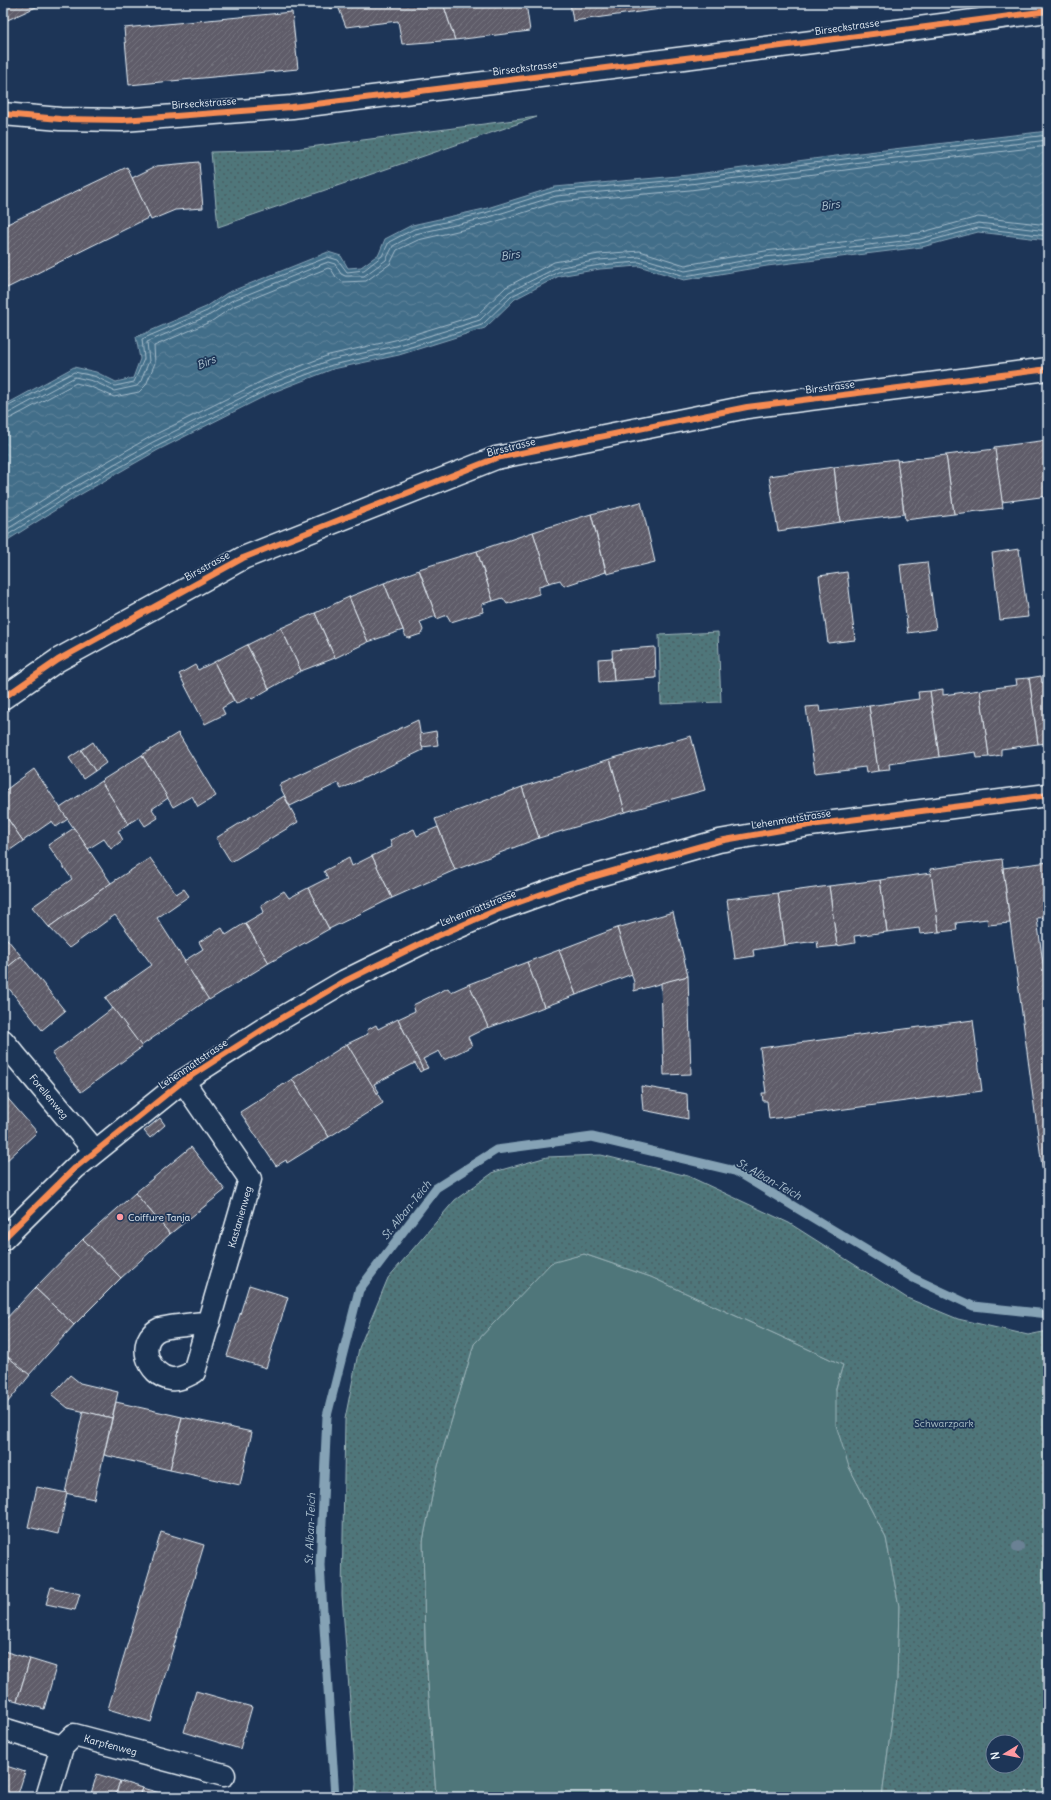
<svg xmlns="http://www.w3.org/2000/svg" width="1051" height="1800" viewBox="0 0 1051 1800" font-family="Delius,sans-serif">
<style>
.green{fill:#4f767a;stroke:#9cb4b9}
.park{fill:url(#park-dots);stroke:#9cb4b9;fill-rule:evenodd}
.water{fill:url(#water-waves);stroke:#85a2b5}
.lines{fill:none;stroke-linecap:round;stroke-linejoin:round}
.shore{stroke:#a6bdcc;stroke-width:1}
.stream{stroke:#85a2b5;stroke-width:9}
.building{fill:url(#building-hatch);stroke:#e8f1f8}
.minor-casing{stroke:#e8f1f8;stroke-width:25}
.major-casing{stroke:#e8f1f8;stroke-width:25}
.minor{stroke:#1d3557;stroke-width:22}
.major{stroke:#1d3557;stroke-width:22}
.cycleway-casing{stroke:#1d3557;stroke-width:8}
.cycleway{stroke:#f68b52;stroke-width:6}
.tree{fill:#6b8194}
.poi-dot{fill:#ff9aa2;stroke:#1d3557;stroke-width:1.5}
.labels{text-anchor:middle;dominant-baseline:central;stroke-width:3.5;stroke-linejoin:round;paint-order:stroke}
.street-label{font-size:10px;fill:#e8f1f8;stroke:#1d3557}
.poi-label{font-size:10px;fill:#e8f1f8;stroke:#1d3557;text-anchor:start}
.park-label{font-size:10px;fill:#abc0c6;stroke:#1d3557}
.water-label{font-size:11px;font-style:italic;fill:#aec3d1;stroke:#1d3557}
</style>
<defs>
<pattern id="park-dots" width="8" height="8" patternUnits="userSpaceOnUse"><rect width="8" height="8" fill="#4f767a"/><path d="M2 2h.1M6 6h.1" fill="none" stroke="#4a5f62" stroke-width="1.8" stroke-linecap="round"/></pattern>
<pattern id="water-waves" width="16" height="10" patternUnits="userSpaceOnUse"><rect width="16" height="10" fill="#436e89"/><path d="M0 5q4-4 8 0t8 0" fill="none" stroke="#5e839a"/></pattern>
<pattern id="building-hatch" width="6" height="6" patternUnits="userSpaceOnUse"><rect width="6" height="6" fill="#5e5c69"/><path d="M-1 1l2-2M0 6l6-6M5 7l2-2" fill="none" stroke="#75747f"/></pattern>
</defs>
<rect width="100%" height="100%" fill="#1d3557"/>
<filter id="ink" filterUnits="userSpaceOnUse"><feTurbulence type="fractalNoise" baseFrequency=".025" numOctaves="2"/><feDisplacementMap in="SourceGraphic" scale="8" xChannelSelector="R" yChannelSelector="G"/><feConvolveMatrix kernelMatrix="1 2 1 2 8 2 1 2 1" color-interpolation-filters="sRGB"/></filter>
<g filter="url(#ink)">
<!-- green -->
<polygon class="green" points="584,1254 651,1277 843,1365 836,1388 849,1467 886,1538 899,1606 897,1681 882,1797 436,1797 425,1644 423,1541 438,1466 474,1344 551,1262"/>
<!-- park -->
<g class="park">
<polygon points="537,117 218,227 211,152 287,150"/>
<polygon points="718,632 721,702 661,704 659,635"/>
<path d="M 601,1155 L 688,1176 L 789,1223 L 907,1298 L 958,1319 L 1028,1335 L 1048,1331 L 1048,1797 L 882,1797 L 897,1681 L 899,1606 L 886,1538 L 849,1467 L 836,1425 L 836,1388 L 843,1365 L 651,1277 L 584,1254 L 551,1263 L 474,1344 L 438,1466 L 423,1541 L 425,1644 L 436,1797 L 355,1797 L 356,1783 L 342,1595 L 345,1419 L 359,1348 L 388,1278 L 455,1200 L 494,1172 L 547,1157 ZM 993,1742 L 1017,1742 L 1017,1766 L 993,1766 Z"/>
</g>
<!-- water -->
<polygon class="water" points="1048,131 1048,240 978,232 922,247 767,266 684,280 639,266 600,269 559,276 515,299 485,328 399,355 333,369 271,393 158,450 76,497 3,543 3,406 74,367 96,372 116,382 133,378 140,359 136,337 206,307 227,293 328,252 341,256 348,268 361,267 379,254 385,239 412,225 484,209 555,187 689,175 859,153"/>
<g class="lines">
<!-- shore -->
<g class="shore">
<polyline points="3,409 74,372 94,376 115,386 134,382 144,359 142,339 207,311 229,296 328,257 338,260 347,272 364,270 382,256 389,242 414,229 485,213 555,191 689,179 860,157 1048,135"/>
<polyline points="3,414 9,413 75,377 93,381 114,391 137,386 141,381 149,361 147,342 210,315 231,301 328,262 335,264 341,274 345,276 364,276 386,260 393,246 415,234 486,218 556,196 690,184 861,162 1048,140"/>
<polyline points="3,420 11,418 76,383 91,387 114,397 139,392 146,385 155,363 154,346 212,321 234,306 328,268 331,269 336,277 343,282 366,281 390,264 397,250 418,240 488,224 557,202 690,190 861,168 1048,146"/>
<polyline points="3,525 68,484 150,437 264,380 329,355 395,340 477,315 506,287 554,262 599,254 640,251 685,265 765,251 919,233 978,217 1048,225"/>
<polyline points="3,532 71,489 153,442 267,385 330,360 396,346 480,320 509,292 556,268 599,260 639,257 685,271 765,257 920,239 978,223 1048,231"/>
<polyline points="3,538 74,493 156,447 269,389 332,365 398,351 482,325 512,296 558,272 600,265 639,262 685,276 766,262 921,243 978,228 1048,236"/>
</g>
<!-- stream -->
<polyline class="stream" points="335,1797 320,1565 327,1416 359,1290 436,1188 496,1150 592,1137 735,1171 913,1278 973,1306 1048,1314"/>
</g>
<!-- building -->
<g class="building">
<polygon points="3,3 45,3 3,22"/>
<polygon points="328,3 443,3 455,40 402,44 398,21 346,27 338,6 330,9"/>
<polygon points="443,3 526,3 530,31 455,40"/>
<polygon points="570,3 705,3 573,21"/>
<polygon points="292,12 298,69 129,85 124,28"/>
<polygon points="199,162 203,208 175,210 151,220 132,178 156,166"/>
<polygon points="127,167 150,217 3,290 3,226"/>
<polygon points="1048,440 1048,496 1002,502 994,447"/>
<polygon points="995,449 1003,508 954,514 946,455"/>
<polygon points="946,455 954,514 905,520 897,461"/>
<polygon points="897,459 904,514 840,522 834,467"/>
<polygon points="834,467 840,522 778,531 769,476"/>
<polygon points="641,502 655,562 607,574 591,514"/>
<polygon points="591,514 606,572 564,586 560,580 549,583 533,532"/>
<polygon points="533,532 549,583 539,586 539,594 507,604 503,598 493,601 477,551"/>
<polygon points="1019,549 1028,617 1000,620 992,553"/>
<polygon points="477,551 493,601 482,604 483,612 451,622 447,615 437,619 419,569"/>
<polygon points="927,562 936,629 908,633 900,565"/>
<polygon points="419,570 436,616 420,622 423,630 421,634 409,638 406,637 384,583"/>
<polygon points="847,572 855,640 828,643 819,576"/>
<polygon points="384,583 403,630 368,642 349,597"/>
<polygon points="349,597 368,642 335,658 315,613"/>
<polygon points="315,613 335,658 301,671 281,628"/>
<polygon points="281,628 301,671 269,689 247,645"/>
<polygon points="247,645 269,689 252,699 250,697 236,704 214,662"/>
<polygon points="655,647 656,678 614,681 612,650"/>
<polygon points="612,658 614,681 599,682 598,659"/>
<polygon points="214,662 234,701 222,708 225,714 205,724 179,674 195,665 198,670"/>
<polygon points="1041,676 1042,683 1048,682 1048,743 1038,744 1029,678"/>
<polygon points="1029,678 1038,744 1001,749 1001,755 989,757 980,690 1017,685 1016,679"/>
<polygon points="943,689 943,695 980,690 989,757 977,758 976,752 939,757 930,691"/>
<polygon points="930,691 939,757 889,764 890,770 878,771 869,706 919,699 918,692"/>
<polygon points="819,706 820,712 869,706 878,771 866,773 865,767 815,773 806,707"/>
<polygon points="418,720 423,750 341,789 338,783 290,806 279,785"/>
<polygon points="436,731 438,745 422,747 420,734"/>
<polygon points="178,733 216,796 198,807 192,796 173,807 142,755"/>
<polygon points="691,736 705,790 625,812 610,759"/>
<polygon points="93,742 106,763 95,771 81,750"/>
<polygon points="81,750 95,771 83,779 69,758"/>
<polygon points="142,755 168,798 152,809 158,818 145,826 139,817 128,824 101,781"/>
<polygon points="610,759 625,812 539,838 522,787"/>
<polygon points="34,769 68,819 56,827 52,821 23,841 3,812 3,792"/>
<polygon points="101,781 128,824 118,831 123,840 111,849 104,839 88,849 60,808"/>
<polygon points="522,787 539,838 455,870 435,819"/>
<polygon points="284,796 298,822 231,862 216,838"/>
<polygon points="3,812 23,841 3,855"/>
<polygon points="438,827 455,870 392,898 372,856 392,847 390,840 414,829 417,836"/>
<polygon points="74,828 111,883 49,927 32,907 72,879 48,845"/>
<polygon points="372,856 392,898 329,929 308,888 328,878 324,871 349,858 352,866"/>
<polygon points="150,858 176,894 184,889 189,896 157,918 209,999 141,1046 105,998 152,965 115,915 69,948 49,927 111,883"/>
<polygon points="1002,859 1010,923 988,925 987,919 956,923 957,930 939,932 930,869"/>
<polygon points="1048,862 1048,917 1037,918 1048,1003 1048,1212 1003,868"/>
<polygon points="931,873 939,932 920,934 919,928 887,932 880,880"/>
<polygon points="880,880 887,932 854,936 855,943 837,946 829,886"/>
<polygon points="829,886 837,946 818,948 817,941 785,945 778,893"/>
<polygon points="308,888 329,929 269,963 245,923 264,912 261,905 284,891 289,898"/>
<polygon points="778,893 785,945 753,950 754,956 735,959 727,899"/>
<polygon points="673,912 688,976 634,991 634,982 617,928"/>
<polygon points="245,923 269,963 209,1000 184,961 203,949 199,942 222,928 226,935"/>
<polygon points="617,928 632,974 576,995 559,950"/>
<polygon points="3,934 21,956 3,971"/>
<polygon points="559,950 576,995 544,1007 527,962"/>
<polygon points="21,956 65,1011 42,1030 3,981 3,971"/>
<polygon points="527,962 544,1007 488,1028 469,984"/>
<polygon points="688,976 691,1074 664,1075 661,983"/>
<polygon points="469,984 488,1027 468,1037 472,1046 444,1060 439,1051 423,1059 428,1068 423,1070 398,1019 415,1011 413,1005 448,988 451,992"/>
<polygon points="113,1008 142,1047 81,1092 52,1054"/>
<polygon points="398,1019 423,1070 420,1072 415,1063 374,1084 379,1092 376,1094 347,1044 368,1034 367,1030 376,1025 378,1029"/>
<polygon points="973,1020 982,1091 769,1119 767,1101 763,1101 762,1093 766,1093 760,1048"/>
<polygon points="347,1044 383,1103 329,1137 292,1079"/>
<polygon points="292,1079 329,1137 287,1163 286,1160 276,1166 240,1112"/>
<polygon points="641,1086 687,1094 688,1119 643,1110"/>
<polygon points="3,1093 37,1132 3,1164"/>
<polygon points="160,1118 165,1125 150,1138 144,1131"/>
<polygon points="191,1147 225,1190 170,1234 135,1193"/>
<polygon points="135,1193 170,1234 121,1278 83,1239"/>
<polygon points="83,1239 121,1278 74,1325 35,1288"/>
<polygon points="249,1285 288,1297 266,1368 227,1356"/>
<polygon points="35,1288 74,1325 29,1375 3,1353 3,1322"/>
<polygon points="3,1353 30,1375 3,1408"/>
<polygon points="70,1375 80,1383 118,1392 112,1418 68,1408 52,1395"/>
<polygon points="116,1402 182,1417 170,1470 104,1455"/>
<polygon points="83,1411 112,1418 94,1499 65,1493"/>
<polygon points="182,1417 252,1432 240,1485 170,1470"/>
<polygon points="37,1487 67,1493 58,1534 28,1527"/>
<polygon points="161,1532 204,1545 151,1722 108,1709"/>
<polygon points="51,1587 80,1594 75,1610 46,1604"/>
<polygon points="4,1651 30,1659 17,1701 3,1697"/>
<polygon points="30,1659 56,1667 44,1709 17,1701"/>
<polygon points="196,1691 252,1707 240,1749 184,1732"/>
<polygon points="3,1765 25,1772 17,1797 3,1797"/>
<polygon points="97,1774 120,1781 115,1797 90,1797"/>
<polygon points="120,1781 142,1788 139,1797 115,1797"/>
<polygon points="142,1788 164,1794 163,1797 139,1797"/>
</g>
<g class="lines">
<!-- minor casing -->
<g class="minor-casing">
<g id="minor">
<polyline points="3,698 58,660 243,558 496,458 747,407 1048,369"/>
<path id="s1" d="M 3,1041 L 95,1151"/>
<path d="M 183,1081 L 250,1179 L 194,1372 C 188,1375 180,1380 171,1379 C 148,1376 135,1340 160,1329 C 169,1326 198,1324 209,1322"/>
<polyline points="3,1239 75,1168 183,1081 270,1025 345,981 426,941 497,910 578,881 719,841 810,825 1048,795"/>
<polyline points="3,1729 62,1747"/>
<path id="s2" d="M 47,1797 L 62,1747 L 74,1735 L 224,1775"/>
</g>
</g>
<!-- major casing -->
<g class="major-casing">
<polyline id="major" points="3,114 60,119 123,120 292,107 781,46 1048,11"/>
</g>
<!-- minor -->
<use href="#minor" class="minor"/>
<!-- major -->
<use href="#major" class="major"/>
<!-- cycleway casing -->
<g class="cycleway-casing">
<g id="cycleway">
<polyline points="3,114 60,119 123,120 292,107 781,46 1048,11"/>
<polyline points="3,698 58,660 243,558 496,458 747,407 1048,369"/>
<polyline points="3,1239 75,1168 183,1081 270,1025 345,981 426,941 497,910 578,881 719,841 810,825 1048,795"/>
</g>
</g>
<!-- cycleway -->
<use href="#cycleway" class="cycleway"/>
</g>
<!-- trees -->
<circle class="tree" cx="1018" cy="1547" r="6"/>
</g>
<!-- markers -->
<circle class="poi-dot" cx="120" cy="1217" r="4"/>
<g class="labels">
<!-- street labels -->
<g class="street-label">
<text transform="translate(847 27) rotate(-8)">Birseckstrasse</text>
<text transform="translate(525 68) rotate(-7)">Birseckstrasse</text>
<text transform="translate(204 103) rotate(-4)">Birseckstrasse</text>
<text transform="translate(830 387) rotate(-7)">Birsstrasse</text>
<text transform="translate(511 447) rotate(-14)">Birsstrasse</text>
<text transform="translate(207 566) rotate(-29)">Birsstrasse</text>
<text transform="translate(791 819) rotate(-9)">Lehenmattstrasse</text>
<text transform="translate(478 908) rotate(-22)">Lehenmattstrasse</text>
<text transform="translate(193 1064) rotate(-34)">Lehenmattstrasse</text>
<text stroke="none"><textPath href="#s1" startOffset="72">Forellenweg</textPath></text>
<text transform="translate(240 1217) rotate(-74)">Kastanienweg</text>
<text stroke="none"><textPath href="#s2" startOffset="107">Karpfenweg</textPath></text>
</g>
<!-- poi labels -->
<g class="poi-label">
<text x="128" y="1217">Coiffure Tanja</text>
</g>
<!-- park labels -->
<g class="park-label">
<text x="944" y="1423">Schwarzpark</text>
</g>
<!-- water labels -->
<g class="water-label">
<text transform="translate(830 205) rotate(-9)">Birs</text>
<text transform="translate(510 255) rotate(-9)">Birs</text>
<text transform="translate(206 362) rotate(-23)">Birs</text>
<text transform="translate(769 1179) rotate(29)">St. Alban-Teich</text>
<text transform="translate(406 1210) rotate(-51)">St. Alban-Teich</text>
<text transform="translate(310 1529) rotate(-88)">St. Alban-Teich</text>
</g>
</g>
<!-- margin -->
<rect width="1051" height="1800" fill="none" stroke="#1d3557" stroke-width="16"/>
<rect x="8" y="8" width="1035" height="1784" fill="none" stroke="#e8f1f8" stroke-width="1.5" filter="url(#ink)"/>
<!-- north arrow -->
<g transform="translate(1005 1754) rotate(260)"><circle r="19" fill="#1d3557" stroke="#6e8097"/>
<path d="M0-3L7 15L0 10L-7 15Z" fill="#ff9aa2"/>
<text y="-6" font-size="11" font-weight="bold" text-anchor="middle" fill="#e8f1f8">N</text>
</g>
</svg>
